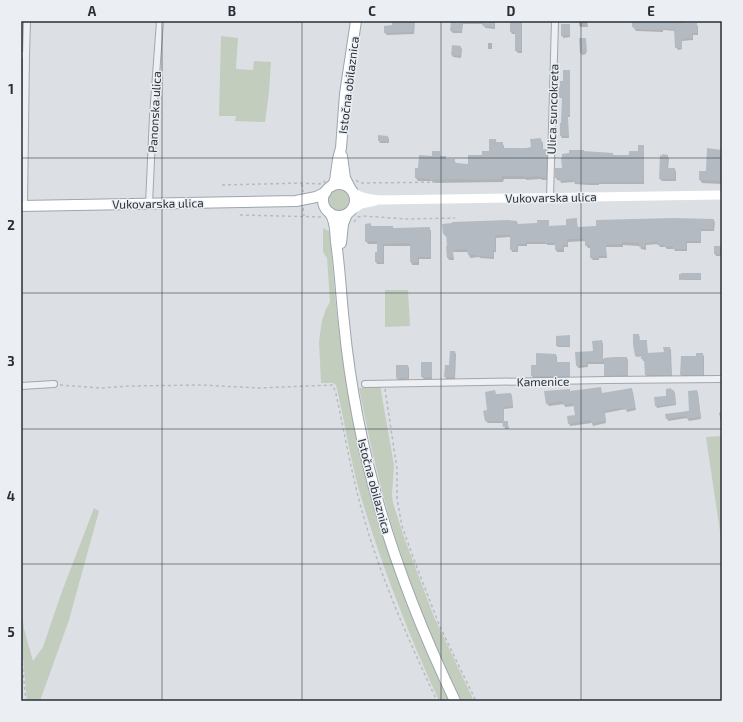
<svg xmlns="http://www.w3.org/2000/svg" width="743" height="722" viewBox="0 0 743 722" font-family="'Exo 2',sans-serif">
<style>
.green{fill:#c3cdbe}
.shadow{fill:#0003}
.building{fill:#b4bac1}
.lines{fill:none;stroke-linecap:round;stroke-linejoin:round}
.minor-casing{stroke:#a2a7ad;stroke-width:8}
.primary-casing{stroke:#9da5af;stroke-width:12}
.path{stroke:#b7babf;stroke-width:1.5;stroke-dasharray:3 3;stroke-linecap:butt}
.minor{stroke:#eef0f3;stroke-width:6}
.secondary{stroke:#fff;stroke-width:9}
.primary{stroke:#fff;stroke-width:10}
.grid{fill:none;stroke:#282f39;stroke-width:1;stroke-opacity:0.55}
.labels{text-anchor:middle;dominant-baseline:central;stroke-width:3;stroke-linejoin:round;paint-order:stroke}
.street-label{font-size:12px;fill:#282f39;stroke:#ebeff3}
.neatline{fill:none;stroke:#282f39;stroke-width:1.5}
.grid-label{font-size:13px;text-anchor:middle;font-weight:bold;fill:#282f39}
</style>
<rect width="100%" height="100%" fill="#dce0e4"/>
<!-- green -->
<g class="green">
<polygon points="221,36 238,38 236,69 253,70 254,61 271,62 269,92 265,122 235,121 236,116 219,116"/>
<circle cx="339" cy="200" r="10"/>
<path d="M 323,228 L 330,232 L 335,296 L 340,340 L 355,428 L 364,470 L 380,518 L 451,701 L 439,701 C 409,635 382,567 361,497 C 350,460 345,422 336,385 L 333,383 L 321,383 L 319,342 L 320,334 L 322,321 L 326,309 L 330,302 L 327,258 L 323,252 Z"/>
<polygon points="385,290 408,290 410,326 385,327"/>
<path d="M 381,386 L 381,391 L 394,465 L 392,495 L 393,503 L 404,537 L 434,617 L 474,701 L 461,701 C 439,654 418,607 402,558 C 383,502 370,445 359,388 Z"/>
<polygon points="722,436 722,545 706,437"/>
<polygon points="94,508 99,511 69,620 40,701 27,701 21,637 21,606 24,629 33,661 43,647 61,594"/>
</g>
<!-- shadow -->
<g class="shadow">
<polygon points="395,21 415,21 414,34 387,35 385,33 393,26"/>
<polygon points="452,21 495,21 495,29 485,28 484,24 463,24 462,33 453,33 451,31"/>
<polygon points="511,21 521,21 522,23 522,53 518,53 516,51 516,34 512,34 511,32"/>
<polygon points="579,21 587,21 588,27 580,27 579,25"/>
<polygon points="633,21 684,21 684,24 696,24 698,26 698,35 693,35 693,40 682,41 682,49 678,50 676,47 676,31 663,30 663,32 636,31 633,27"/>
<polygon points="569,25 570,28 570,37 563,38 562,35"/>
<polygon points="585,40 586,54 582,55 581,52"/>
<rect x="488" y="43" width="4" height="6"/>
<polygon points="453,46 460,47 462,49 461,58 453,57 452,55"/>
<polygon points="569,71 570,73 570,117 568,117 569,138 562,138 561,136 561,124 562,124 563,98 560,98 559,96"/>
<polygon points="388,137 389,139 389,143 380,143 379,141"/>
<polygon points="495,140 497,143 502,143 504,146 504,149 526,149 532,148 541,140 543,143 543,150 546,150 548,153 547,180 542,180 541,179 526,180 526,179 504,179 503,182 433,183 432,181 418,181 416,178 433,157 439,152 441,157 445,157 447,160 454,160 456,163 468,165 490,152"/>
<polygon points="643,146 644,149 644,184 599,184 599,185 589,185 575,184 574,182 561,183 560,180 557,180 556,177 563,169 584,152 613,154 614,156 630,156 639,152"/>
<polygon points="722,150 722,184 702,183 700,180 707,172"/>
<polygon points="667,156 669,158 668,169 674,169 676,171 676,181 662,181 660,179"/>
<polygon points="576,219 577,222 578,228 713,220 715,222 714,231 701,231 701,243 687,243 687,251 675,251 674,249 667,249 665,247 660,247 658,244 646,245 646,250 641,249 640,246 623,245 623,247 606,247 607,258 599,258 599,260 593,260 591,258 591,248 588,248 586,245 586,241 568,242 568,247 564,247 564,252 557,252 556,250 556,245 547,245 547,244 527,244 527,246 518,246 518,252 512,252 511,249 511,237 496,238 496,252 494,252 494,259 480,258 479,257 470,258 468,252 453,252 454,260 449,260 448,258 448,247 447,236 445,236 444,234 517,222 518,224 538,224 548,221 549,223 549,226 567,226"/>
<polygon points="371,225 372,227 392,227 394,229 429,228 431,231 431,259 419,259 419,265 412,265 411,262 411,246 384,246 384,264 377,264 376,262 378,253 378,244 368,244 366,241"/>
<polygon points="722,233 722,256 716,256 715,254 715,247 721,247"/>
<polygon points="701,275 701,280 680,280"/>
<polygon points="638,335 640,337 639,341 646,341 647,343 648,354 665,353 670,348 671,350 672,377 647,377 646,375 646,361 643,361 642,356 637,357 636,356"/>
<polygon points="570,336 570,347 558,347 557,346"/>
<polygon points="602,341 603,344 603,359 627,358 628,360 628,377 606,377 605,375 605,364 588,364 588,367 578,368 577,365 594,352"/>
<polygon points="455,352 456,354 455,379 446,379 445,376 450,366"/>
<polygon points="702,354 704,356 704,377 683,377 681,375 697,357"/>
<polygon points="556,355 557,357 557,363 569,363 570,365 570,378 533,378 532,376 537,366"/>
<polygon points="431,363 432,365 432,379 424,379 422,377"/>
<polygon points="408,366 409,368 409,380 398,380 397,378"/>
<polygon points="671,389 675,393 676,405 657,408 656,406 667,397"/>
<polygon points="569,390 571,392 602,394 631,390 633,392 636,410 627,412 626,409 605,413 606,423 593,426 592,423 570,426 569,423 576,416 574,406 565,407 564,404 549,406 547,404"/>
<polygon points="697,391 698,393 701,419 689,421 687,418 668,421 666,415 690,411"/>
<polygon points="511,394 512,396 513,408 504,409 504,422 507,422 508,424 509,429 505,429 504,423 488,423 486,421 488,410 496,395"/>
<polygon points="722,412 722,422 721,422 719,413"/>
</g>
<!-- building -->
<g class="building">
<polygon points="394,21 414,21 413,32 384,33 384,26 392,25 392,22 394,22"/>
<polygon points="451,21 462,21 462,31 450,31"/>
<polygon points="483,21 494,21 494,27 482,26"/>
<polygon points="510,21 521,21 521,51 515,51 515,32 510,32"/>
<polygon points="632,21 683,21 683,23 697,23 697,33 692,33 692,38 682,39 682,48 675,48 674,29 663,29 663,30 634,29 634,27 632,27"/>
<polygon points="561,24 570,24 570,35 561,36"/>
<polygon points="579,38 586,38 587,52 580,53"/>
<polygon points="452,45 461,46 460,56 451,55"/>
<polygon points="563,70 570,70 570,115 568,115 568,136 560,136 560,123 561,123 562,97 558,97 558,87 560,86 560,81 563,81"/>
<polygon points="378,135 388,136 388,141 378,141"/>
<polygon points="541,138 542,149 547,149 546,177 539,177 539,176 524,177 524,176 502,176 502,179 477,180 455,179 430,180 430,179 415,178 415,168 418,168 419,155 432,156 432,151 440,151 440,156 446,156 446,159 455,159 455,163 468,164 468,155 482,155 482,151 489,151 489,139 496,139 496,142 503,142 503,148 526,148 531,147 530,139"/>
<polygon points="638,145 644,145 643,182 598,182 598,183 587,183 572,182 573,180 559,181 559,178 555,178 555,168 562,168 561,158 562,158 562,154 569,153 569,150 584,150 584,151 613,153 613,155 629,155 629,151 638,151"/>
<polygon points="707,148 722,150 722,181 699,180 699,171 706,171"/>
<polygon points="662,154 668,155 667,168 675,168 675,179 659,179 660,155 662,156"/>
<polygon points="577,218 577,227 596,226 596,220 673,218 714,219 713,229 701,229 700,241 686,241 686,249 673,249 673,246 664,247 664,245 657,245 657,242 645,243 645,247 639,247 639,243 622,242 622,244 606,245 606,256 598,256 599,258 590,258 590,245 585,246 585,239 567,239 567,245 563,245 563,249 555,250 555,243 545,243 545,242 526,242 526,244 517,244 517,250 510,250 510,235 495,235 495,250 493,250 493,257 477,256 477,255 468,255 467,249 453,250 453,257 447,258 446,246 447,246 446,234 443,234 442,224 452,223 452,222 508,220 517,221 517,224 537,223 537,220 549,220 549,226 566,225 566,219"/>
<polygon points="371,223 371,226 393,226 393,228 430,227 431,257 418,257 418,262 410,262 410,243 383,244 383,262 375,262 375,252 377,252 377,241 365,242 365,224"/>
<rect x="714" y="246" width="8" height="8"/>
<polygon points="681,273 701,273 701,279 679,280 679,274 681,274"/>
<polygon points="633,334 639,334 639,340 647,340 647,353 664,352 663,347 670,347 671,375 645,375 644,359 641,359 641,355 635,356 633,344"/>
<polygon points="570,335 570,346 556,346 556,336"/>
<polygon points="602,340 603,362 587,362 587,365 576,366 575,352 593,351 592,341"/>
<polygon points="450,351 455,351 454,377 444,377 445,365 449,365"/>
<polygon points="536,353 556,354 556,362 570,362 570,376 531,376 531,365 536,365"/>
<polygon points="696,353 703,353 703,375 680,375 681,356 696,356"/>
<polygon points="614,357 627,357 628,375 604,376 604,358"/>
<rect x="421" y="362" width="11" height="15"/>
<rect x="396" y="365" width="12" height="13"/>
<polygon points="601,387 602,393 632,388 635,408 625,410 625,407 604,411 606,421 591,423 590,420 568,424 567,416 575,415 573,403 563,405 562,401 546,404 544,391 570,389 570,391"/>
<polygon points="671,388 671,390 674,390 676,404 655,406 654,397 666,396 666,389"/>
<polygon points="495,390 496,394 511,393 513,406 503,407 504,421 508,421 508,427 503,427 502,421 485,421 483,411 487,410 485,392"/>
<polygon points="697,390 701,417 687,419 686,416 666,419 665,414 689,411 688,391"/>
</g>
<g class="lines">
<!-- minor casing -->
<g class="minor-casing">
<g id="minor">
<polyline points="21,55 26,55 24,206"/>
<polyline points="26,55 27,21"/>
<polyline points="550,197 555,21"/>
<polyline points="149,204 153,116 160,21"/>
<polyline points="365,384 607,380 722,379"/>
<polyline points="21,386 54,384"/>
</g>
</g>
<!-- primary casing -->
<g class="primary-casing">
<g id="primary">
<polyline points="342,156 345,178 350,188"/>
<circle cx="339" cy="200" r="16"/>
<polyline points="332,186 335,181 338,159 341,148 345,94 356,21"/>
<polyline points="21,206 296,201 316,197 326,192"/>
<path d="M 330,213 C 336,222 335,232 336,242 C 340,269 341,296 344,323 C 347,355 352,388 358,419 C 377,517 412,611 455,701"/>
<polyline points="341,243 343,224 347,214"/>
</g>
</g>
<!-- path -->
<g class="path">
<polyline points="356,180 360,183 451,182"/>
<polyline points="302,184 303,192"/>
<polyline points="222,185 302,183 318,184 323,183 325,181"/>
<polyline points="303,208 304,216"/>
<polyline points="240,215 322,217"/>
<polyline points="354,222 358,217 363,216 406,219 455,218"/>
<path d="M 60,385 L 101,388 L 130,386 L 201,385 L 259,388 L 333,385 L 336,394 C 345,435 352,477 364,518 C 382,581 409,641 437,701"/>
<polyline points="385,389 397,469 397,499 402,526 413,557 440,627 476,701"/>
<polyline points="21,651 26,701"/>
</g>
<!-- minor -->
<use href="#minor" class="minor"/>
<!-- secondary -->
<g class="secondary">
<path d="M 353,192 C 361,198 370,199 380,200 L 722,195"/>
<polyline points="352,210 361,204 375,201"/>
</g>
<!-- primary -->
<use href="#primary" class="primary"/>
</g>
<!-- grid -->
<path class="grid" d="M 162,21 L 162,701M 302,21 L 302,701M 441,21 L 441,701M 581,21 L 581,701M 21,158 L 722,158M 21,293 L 722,293M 21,429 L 722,429M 21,564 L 722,564"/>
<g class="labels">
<!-- street labels -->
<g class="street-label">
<text transform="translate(348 85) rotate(-83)">Istočna obilaznica</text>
<text transform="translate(552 109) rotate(-88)">Ulica suncokreta</text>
<text transform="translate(154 112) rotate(-87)">Panonska ulica</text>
<text transform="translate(551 197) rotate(-1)">Vukovarska ulica</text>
<text transform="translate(158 203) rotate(-1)">Vukovarska ulica</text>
<text transform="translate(543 381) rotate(-1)">Kamenice</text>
<text transform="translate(375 486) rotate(75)">Istočna obilaznica</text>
</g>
</g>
<!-- border -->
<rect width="743" height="722" fill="none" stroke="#ebeff3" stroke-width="44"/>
<rect x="22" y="22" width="699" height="678" class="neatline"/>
<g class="grid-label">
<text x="92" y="16">A</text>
<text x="232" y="16">B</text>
<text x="372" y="16">C</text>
<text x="511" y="16">D</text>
<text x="651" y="16">E</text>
<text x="11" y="94">1</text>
<text x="11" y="230">2</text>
<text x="11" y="366">3</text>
<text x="11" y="501">4</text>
<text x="11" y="637">5</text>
</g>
</svg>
